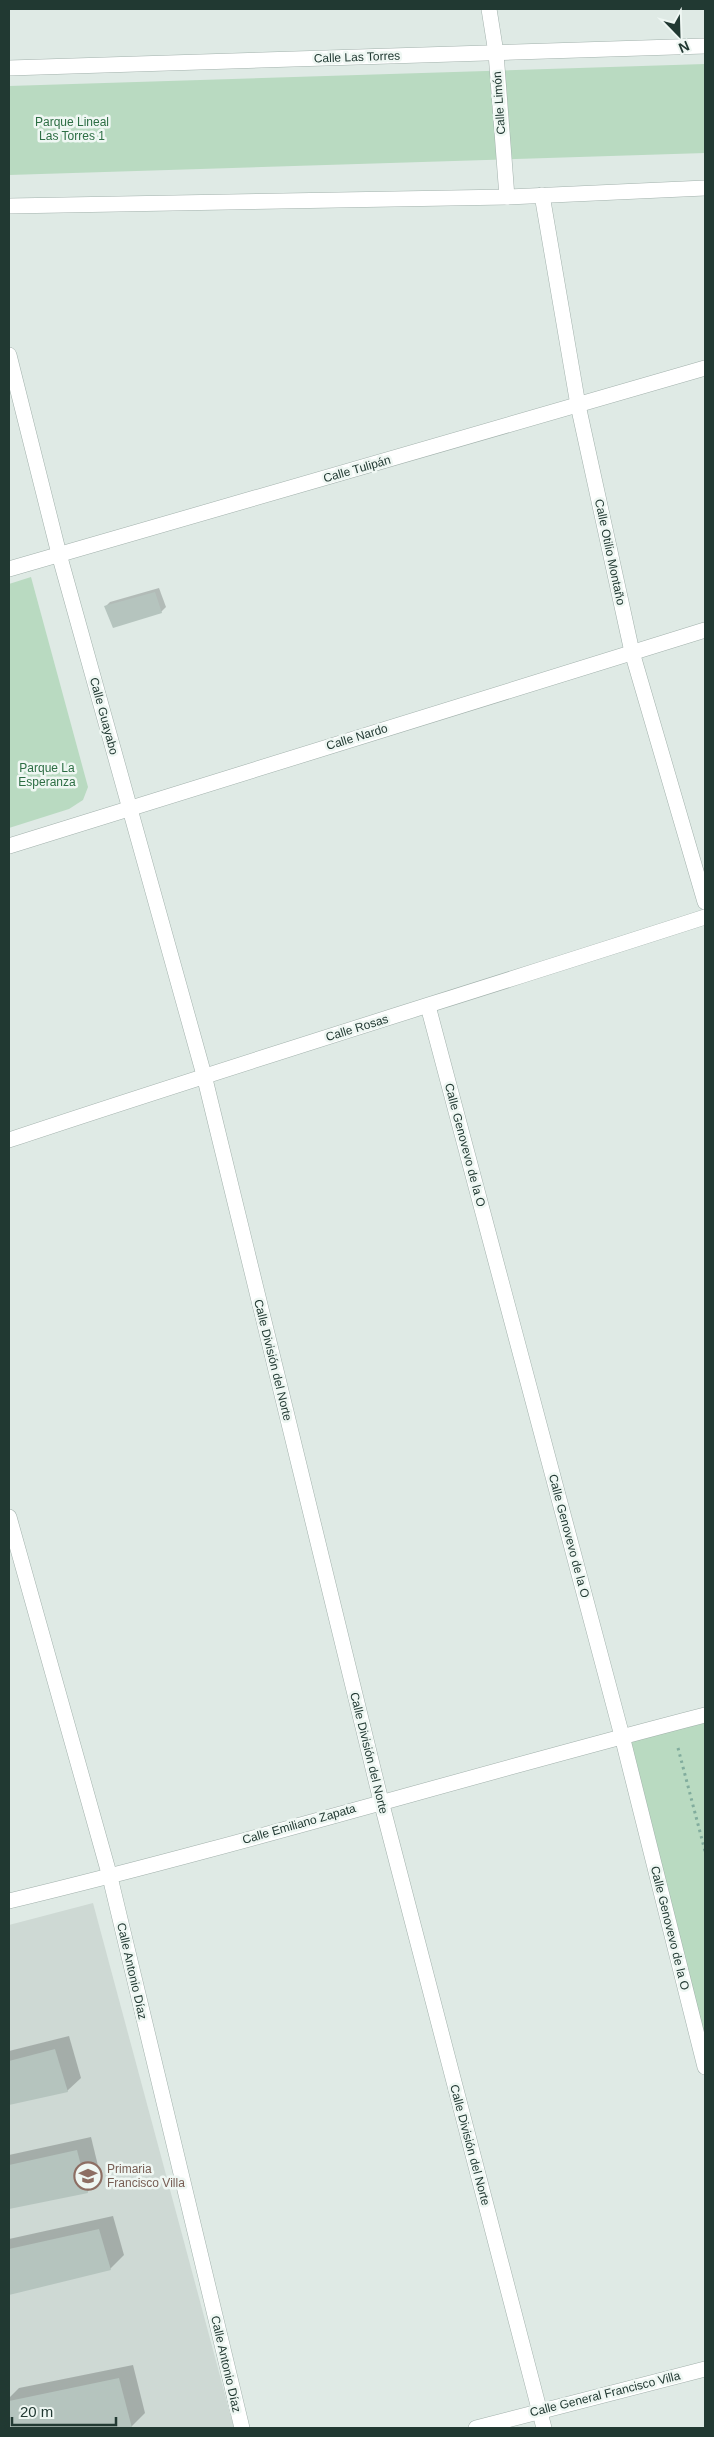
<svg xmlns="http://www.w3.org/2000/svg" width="714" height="2437" viewBox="0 0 714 2437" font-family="Helvetica,sans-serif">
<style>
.built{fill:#ced9d4}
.green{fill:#b9dac1}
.shadow{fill:#0003}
.building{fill:#b5c4be}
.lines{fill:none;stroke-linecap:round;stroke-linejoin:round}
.minor-casing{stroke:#a2b1ac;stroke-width:16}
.path{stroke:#81ac9d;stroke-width:3;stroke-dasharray:2.5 4;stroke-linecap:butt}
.minor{stroke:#fff;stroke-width:15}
.labels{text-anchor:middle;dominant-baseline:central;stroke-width:5;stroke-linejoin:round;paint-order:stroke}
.street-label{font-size:12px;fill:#213932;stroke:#eff7f3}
.park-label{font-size:12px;fill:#2d6e44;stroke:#eff7f3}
.education-label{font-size:12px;fill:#785e54;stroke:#eff7f3;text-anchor:start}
</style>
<rect width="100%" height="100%" fill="#dfeae5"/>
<!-- built -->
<polygon class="built" points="93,1903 234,2428 9,2428 9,1925"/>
<!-- green -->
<g class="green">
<polygon points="705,64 705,153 9,175 9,86"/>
<polygon points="31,577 88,787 83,800 69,809 9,828 9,584"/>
<polygon points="705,1715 705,2067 622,1736"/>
</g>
<!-- shadow -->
<g class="shadow">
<polygon points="159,588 166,607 161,612 105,607 110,602"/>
<polygon points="69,2036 81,2078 67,2091 9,2104 9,2051"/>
<polygon points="91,2137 101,2178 87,2192 9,2208 9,2155"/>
<polygon points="113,2216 124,2255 110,2269 9,2294 9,2239"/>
<polygon points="133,2365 145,2413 131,2427 11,2428 9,2398 19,2388"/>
</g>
<!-- building -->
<g class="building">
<polygon points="155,592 162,613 113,628 104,606"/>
<polygon points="55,2049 68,2092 9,2105 9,2061"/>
<polygon points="77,2150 88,2193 9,2209 9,2165"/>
<polygon points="99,2229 111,2270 9,2295 9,2249"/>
<polygon points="119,2378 132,2428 10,2428 9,2401"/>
</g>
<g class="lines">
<!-- minor casing -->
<g class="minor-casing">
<g id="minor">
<polyline points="489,9 496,53 507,197"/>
<polyline points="9,68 705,46"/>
<polyline points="542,195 578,405 632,652 705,902"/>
<polyline points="9,206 507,197 705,188"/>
<polyline points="9,355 59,554 204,1075 381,1801 544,2428"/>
<polyline points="9,569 705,368"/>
<polyline points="9,846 705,630"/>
<polyline points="428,1006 622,1736 705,2067"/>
<path d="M 9,1140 C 240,1063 473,992 705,917"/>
<polyline points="9,1517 110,1877 242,2428"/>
<path d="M 9,1901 C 242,1845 472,1775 705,1715"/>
<polyline points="476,2428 705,2369"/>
</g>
</g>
<!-- path -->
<polyline class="path" points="678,1748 705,1851"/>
<!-- minor -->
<use href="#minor" class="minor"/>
</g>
<!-- icons -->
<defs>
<g id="school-ring" transform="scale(1.4375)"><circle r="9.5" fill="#eff7f3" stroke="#8d6e63" stroke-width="1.5"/><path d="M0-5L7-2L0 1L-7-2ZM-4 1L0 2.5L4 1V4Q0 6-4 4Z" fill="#8d6e63"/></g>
</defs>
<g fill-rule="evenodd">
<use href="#school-ring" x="88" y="2176"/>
</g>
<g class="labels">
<!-- street labels -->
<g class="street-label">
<text transform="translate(357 57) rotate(-2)">Calle Las Torres</text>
<text transform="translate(499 103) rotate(-94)">Calle Limón</text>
<text transform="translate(357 469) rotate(-16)">Calle Tulipán</text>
<text transform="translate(610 552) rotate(78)">Calle Otilio Montaño</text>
<text transform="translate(104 716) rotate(75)">Calle Guayabo</text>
<text transform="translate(357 737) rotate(-17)">Calle Nardo</text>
<text transform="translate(357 1028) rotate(-17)">Calle Rosas</text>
<text transform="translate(465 1145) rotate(75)">Calle Genovevo de la O</text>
<text transform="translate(273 1360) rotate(76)">Calle División del Norte</text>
<text transform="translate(569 1536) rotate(75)">Calle Genovevo de la O</text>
<text transform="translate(369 1753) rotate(76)">Calle División del Norte</text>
<text transform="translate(299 1824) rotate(-16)">Calle Emiliano Zapata</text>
<text transform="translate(670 1928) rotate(76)">Calle Genovevo de la O</text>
<text transform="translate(132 1971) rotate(77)">Calle Antonio Díaz</text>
<text transform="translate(470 2145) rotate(75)">Calle División del Norte</text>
<text transform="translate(226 2364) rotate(77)">Calle Antonio Díaz</text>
<text transform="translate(605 2394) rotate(-14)">Calle General Francisco Villa</text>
</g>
<!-- park labels -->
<g class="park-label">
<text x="72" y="122">Parque Lineal<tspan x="72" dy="14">Las Torres 1</tspan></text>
<text x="47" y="768">Parque La<tspan x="47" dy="14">Esperanza</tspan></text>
</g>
<!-- education labels -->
<g class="education-label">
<text x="107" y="2169">Primaria<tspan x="107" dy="14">Francisco Villa</tspan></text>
</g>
</g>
<!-- border -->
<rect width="714" height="2437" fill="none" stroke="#213932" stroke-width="20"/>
<!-- north arrow -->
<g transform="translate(679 35) rotate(157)" stroke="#eff7f3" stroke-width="4" paint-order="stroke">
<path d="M0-4L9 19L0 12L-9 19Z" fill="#213932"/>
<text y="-8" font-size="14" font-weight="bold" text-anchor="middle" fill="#213932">N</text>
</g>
<!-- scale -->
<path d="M12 2417v8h104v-8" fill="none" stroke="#213932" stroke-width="2.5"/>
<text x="20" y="2417" font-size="15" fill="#213932" stroke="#eff7f3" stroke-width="4" paint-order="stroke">20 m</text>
</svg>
